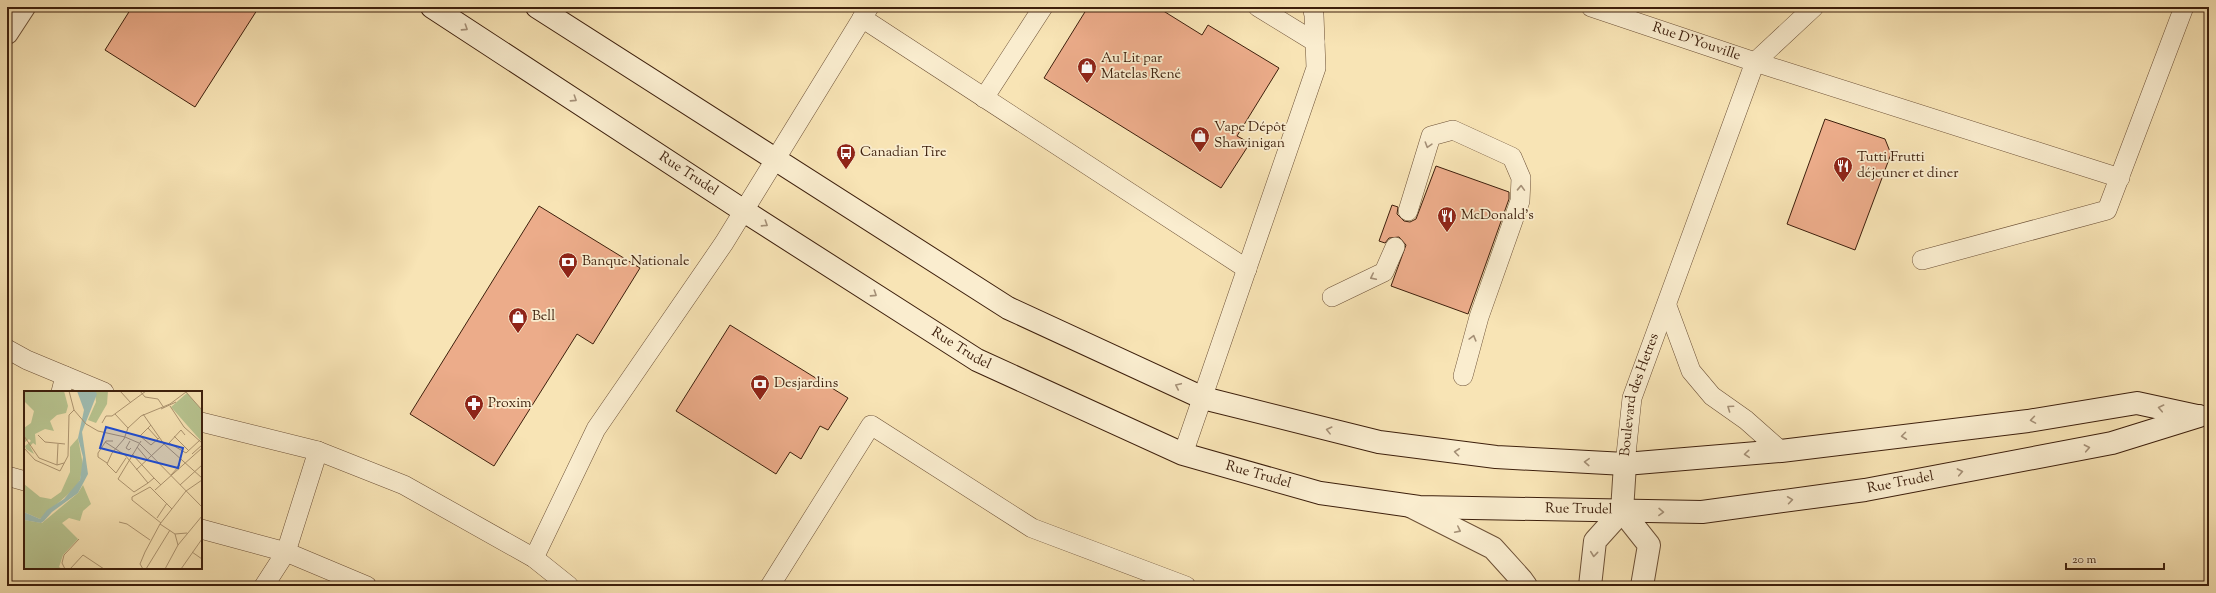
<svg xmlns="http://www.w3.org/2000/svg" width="2216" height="593" viewBox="0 0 2216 593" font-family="'Sorts Mill Goudy',serif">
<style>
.building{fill:#ecac8a;stroke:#3d1f0c}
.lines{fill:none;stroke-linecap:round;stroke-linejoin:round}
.service-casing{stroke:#6c5036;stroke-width:20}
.tertiary-casing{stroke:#6c5036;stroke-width:24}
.secondary-casing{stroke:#3d1f0c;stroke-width:24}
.service{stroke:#faedcf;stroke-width:19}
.tertiary{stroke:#faedcf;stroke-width:22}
.secondary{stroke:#faedcf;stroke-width:22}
.oneway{stroke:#a59077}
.labels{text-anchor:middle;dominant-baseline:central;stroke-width:3.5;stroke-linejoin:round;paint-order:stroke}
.street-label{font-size:14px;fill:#3d1f0c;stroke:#faedcf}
.poi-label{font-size:14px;fill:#3d1f0c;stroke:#faedcf;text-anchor:start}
.inset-road{fill:none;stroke:#ad9571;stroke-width:1}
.view{fill:#1d4ed8;fill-opacity:0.15;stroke:#1d4ed8;stroke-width:2}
.inset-edge{fill:none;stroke:#3d1f0c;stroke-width:2}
</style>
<rect width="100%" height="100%" fill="#f8e4b5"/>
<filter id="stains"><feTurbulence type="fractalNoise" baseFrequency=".005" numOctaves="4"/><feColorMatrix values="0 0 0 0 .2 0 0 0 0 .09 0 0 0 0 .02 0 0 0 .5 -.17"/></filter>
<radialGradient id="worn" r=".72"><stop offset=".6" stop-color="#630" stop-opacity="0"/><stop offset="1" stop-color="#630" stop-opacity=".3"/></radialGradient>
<!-- building -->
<g class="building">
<polygon points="132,7 259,7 195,107 105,50"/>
<polygon points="1088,7 1157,7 1202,35 1208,25 1279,68 1237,136 1250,143 1221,188 1044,78"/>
<polygon points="1825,119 1885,139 1891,154 1855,250 1787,224"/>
<polygon points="1436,166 1509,192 1509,199 1468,314 1391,286 1406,245 1399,237 1389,238 1385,243 1379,241 1392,205 1398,207 1397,214 1404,221 1410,222 1416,219"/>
<polygon points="539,206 640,268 593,344 577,334 494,466 410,414"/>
<polygon points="730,325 848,398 828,430 820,426 801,459 790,452 776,474 676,411"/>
</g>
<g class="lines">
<!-- service casing -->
<g class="service-casing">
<g id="service">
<polyline points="1258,7 1315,42"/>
<path id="s1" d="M 1591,7 L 1755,62 L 2120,178"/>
<polyline points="862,18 1247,269"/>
<polyline points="984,98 1043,7"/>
<polyline points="1408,211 1431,136 1453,130 1512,157 1521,178 1520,201 1479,317 1463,376"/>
<polyline points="1922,260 2107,210 2184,7"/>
<polyline points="1332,297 1384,272 1395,247"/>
<polyline points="1667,306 1691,371 1712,396 1746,420 1781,451"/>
<polyline points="7,349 27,360 104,392"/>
<polyline points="61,392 65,376"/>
<polyline points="201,422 318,451 404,485 534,558 569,586"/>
<polyline points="1183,454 1316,68 1314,15 1312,7"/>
<path id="s2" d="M 1625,464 L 1632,398 L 1755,62 L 1814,7"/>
<polyline points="7,476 25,481"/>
<polyline points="201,529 286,552 367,586"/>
<polyline points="534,558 596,429 724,243 869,7"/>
<polyline points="264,586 286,552 318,451"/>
<polyline points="770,586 871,425 1032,528 1186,586"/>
</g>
</g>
<!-- tertiary casing -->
<g class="tertiary-casing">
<g id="tertiary">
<polyline points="7,33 24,7"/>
<polyline points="1410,506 1493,548 1521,579 1526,586"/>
<polyline points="1622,511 1649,545 1642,586"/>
<polyline points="1590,586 1595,541 1622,511 1625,464"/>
</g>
</g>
<!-- secondary casing -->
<g class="secondary-casing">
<g id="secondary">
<path id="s3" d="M 432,7 L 744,211 L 977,360 L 1183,454 L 1320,493 L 1419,507 L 1702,512 L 1865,490 L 2112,443 L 2199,416"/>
<polyline points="537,7 1008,308 1203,398 1379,442 1496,457 1625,464 1781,451 2028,421 2137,403 2197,416"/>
</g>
</g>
<!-- service -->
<use href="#service" class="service"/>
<!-- tertiary -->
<use href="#tertiary" class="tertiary"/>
<!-- secondary -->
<use href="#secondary" class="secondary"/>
</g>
<!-- one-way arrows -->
<defs><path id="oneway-chevron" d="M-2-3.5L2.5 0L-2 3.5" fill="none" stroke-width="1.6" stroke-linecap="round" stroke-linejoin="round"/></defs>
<g class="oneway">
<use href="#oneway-chevron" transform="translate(465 28) rotate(33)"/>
<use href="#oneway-chevron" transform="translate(574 99) rotate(33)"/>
<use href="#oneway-chevron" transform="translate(1428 145) rotate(107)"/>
<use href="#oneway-chevron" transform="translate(1521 188) rotate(-88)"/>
<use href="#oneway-chevron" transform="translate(765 224) rotate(33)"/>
<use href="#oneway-chevron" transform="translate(1373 277) rotate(154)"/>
<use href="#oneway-chevron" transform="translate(874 294) rotate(33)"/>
<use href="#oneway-chevron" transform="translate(1473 338) rotate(-75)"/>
<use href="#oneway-chevron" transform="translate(1178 386) rotate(-155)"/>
<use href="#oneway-chevron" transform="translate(1730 408) rotate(-145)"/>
<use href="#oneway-chevron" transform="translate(2161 408) rotate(-168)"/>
<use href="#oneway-chevron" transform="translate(2033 420) rotate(171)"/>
<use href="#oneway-chevron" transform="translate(1329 430) rotate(-166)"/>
<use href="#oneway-chevron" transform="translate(1904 436) rotate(173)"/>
<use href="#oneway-chevron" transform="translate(2087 448) rotate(-11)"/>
<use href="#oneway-chevron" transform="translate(1457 452) rotate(-173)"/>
<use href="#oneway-chevron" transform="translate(1747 454) rotate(175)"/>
<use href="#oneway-chevron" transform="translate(1587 462) rotate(-177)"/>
<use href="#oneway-chevron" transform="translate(1960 472) rotate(-11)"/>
<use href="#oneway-chevron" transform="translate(1790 500) rotate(-8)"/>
<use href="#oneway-chevron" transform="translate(1661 512) rotate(1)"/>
<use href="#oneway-chevron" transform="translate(1458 530) rotate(27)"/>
<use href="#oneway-chevron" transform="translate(1594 554) rotate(96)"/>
</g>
<!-- icons -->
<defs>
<g id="shop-pin" transform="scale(1)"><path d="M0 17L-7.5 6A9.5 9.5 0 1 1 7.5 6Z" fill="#8f2418" stroke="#faedcf"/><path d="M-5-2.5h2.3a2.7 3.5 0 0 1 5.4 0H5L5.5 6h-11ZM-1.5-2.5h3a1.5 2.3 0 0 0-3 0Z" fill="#fff"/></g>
<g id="bus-pin" transform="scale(1)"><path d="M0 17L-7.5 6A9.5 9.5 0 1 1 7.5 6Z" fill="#8f2418" stroke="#faedcf"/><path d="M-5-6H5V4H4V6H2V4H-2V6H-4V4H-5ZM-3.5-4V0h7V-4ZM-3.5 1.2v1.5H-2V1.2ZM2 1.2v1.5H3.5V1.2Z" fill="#fff"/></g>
<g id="restaurant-pin" transform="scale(1)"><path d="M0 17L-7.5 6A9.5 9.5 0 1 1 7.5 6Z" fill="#8f2418" stroke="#faedcf"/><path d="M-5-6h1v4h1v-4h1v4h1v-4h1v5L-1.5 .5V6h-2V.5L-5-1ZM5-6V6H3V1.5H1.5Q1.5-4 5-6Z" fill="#fff"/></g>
<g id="bank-pin" transform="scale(1)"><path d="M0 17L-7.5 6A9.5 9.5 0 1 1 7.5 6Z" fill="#8f2418" stroke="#faedcf"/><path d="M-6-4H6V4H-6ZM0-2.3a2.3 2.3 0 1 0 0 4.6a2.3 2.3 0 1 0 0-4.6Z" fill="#fff"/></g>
<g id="pharmacy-pin" transform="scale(1)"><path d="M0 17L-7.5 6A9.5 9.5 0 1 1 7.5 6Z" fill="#8f2418" stroke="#faedcf"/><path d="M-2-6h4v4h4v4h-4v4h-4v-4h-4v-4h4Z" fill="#fff"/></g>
</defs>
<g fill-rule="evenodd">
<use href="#shop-pin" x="1087" y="67"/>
<use href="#shop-pin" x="1200" y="136"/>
<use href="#bus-pin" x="846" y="153"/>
<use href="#restaurant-pin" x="1843" y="166"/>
<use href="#restaurant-pin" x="1447" y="216"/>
<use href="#bank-pin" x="568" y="262"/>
<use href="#shop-pin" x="518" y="317"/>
<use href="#bank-pin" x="760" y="384"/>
<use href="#pharmacy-pin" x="474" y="404"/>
</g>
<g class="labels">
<!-- street labels -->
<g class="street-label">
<text stroke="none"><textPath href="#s1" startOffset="111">Rue D'Youville</textPath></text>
<text stroke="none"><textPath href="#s3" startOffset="306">Rue Trudel</textPath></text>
<text stroke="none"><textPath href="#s3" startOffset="630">Rue Trudel</textPath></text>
<text stroke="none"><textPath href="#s2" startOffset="71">Boulevard des Hetres</textPath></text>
<text stroke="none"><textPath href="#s3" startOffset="954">Rue Trudel</textPath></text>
<text stroke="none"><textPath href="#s3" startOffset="1602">Rue Trudel</textPath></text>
<text stroke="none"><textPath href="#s3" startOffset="1278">Rue Trudel</textPath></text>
</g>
<!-- poi labels -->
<g class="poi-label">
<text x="1101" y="59">Au Lit par<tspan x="1101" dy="16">Matelas René</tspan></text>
<text x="1214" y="128">Vape Dépôt<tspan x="1214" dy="16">Shawinigan</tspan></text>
<text x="860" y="153">Canadian Tire</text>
<text x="1857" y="158">Tutti Frutti<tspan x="1857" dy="16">déjeuner et diner</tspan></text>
<text x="1461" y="216">McDonald's</text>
<text x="582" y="262">Banque Nationale</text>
<text x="532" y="317">Bell</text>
<text x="774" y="384">Desjardins</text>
<text x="488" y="404">Proxim</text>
</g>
</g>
<!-- overview -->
<g transform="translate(24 391)">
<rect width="178" height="178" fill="#f8e4b5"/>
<path d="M 0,0 L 40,0 L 44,15 L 42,22 L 33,24 L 26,30 L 30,40 L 21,38 L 11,43 L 12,54 L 9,52 L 6,55 L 10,63 L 2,58 L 1,55 L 7,50 L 5,48 L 0,52 L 0,37 L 7,32 L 10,20 L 0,10 ZM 71,0 L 84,0 L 83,13 L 72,32 L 64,29 L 72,11 ZM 163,2 L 178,19 L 178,51 L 147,16 ZM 54,47 L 59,74 L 56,89 L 50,98 L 16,128 L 0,121 L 0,93 L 16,106 L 27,108 L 37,101 L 46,81 L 46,56 ZM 59,94 L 67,113 L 59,120 L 56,130 L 45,127 L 38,132 L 54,148 L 39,164 L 35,176 L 38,178 L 0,178 L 0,129 L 18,132 L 54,102 Z" fill="#b8c591"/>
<path d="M 53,0 L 71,0 L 73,3 L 58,41 L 64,83 L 54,102 L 28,121 L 20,130 L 17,132 L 0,129 L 0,121 L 16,128 L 23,119 L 40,108 L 56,89 L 59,66 L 54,47 L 60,19 Z" fill="#9fbeb4"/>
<path class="inset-road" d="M 45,0 L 50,19 L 62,33 L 74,40 L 101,46 L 115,52 L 178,116M 96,0 L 107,12M 116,0 L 121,6 L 134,8 L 140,17M 162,1 L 178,19M 146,15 L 160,36 L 178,52M 137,18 L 152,11M 91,23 L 104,37M 119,23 L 140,53 L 178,87M 78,32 L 82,25 L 88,25 L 122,0M 127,34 L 116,45 L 127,54 L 135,47M 124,37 L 134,48M 14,44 L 21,51 L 41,53M 161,44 L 157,39 L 145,52 L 162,62 L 176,49M 0,45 L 15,67 L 33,74 L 40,72M 150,45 L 165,60M 106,50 L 102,57 L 105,59 L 107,57M 117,50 L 94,88 L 110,101 L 124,92M 81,51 L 101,64 L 124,92 L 130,87 L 137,94M 113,56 L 124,69M 0,57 L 11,69 L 36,80 L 44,65 L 45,24 L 50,19M 108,63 L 130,87M 168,63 L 178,54M 102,67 L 92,82 L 83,73 L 88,62 L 100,48 L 104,37 L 117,25 L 146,13 L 162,1 L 166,0M 83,72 L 74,66 L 74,62 L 82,50 L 89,50M 33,74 L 34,53M 112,79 L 140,53M 147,84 L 156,74M 156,94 L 178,74M 131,99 L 178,57M 133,127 L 143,112M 95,131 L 103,133 L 126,149M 137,132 L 108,109 L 108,106 L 126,96 L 148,118M 136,133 L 151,143 L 154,154M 151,143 L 163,142M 168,161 L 178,168M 41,178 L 38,172 L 40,164 L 55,148M 46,178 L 59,164 L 80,178M 119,178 L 116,173 L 121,161 L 136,133 L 162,100 L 178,89M 122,178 L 146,139M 141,178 L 154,154 L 178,125M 157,178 L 178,148"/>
<path class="view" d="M 82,36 L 159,57 L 154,77 L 76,57 Z"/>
<rect width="178" height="178" class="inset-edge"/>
</g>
<!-- margin -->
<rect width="2216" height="593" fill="none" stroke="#f8e4b5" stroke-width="24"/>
<rect x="8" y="8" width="2200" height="577" fill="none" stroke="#3d1f0c" stroke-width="2"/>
<rect x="12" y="12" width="2192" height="569" fill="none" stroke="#3d1f0c"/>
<!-- scale -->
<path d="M2066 563v6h98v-6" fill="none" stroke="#3d1f0c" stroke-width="2"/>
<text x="2072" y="563" font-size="12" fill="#3d1f0c" stroke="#faedcf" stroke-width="3" paint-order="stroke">20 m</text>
<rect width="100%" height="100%" filter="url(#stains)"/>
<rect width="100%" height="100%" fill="url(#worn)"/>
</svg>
